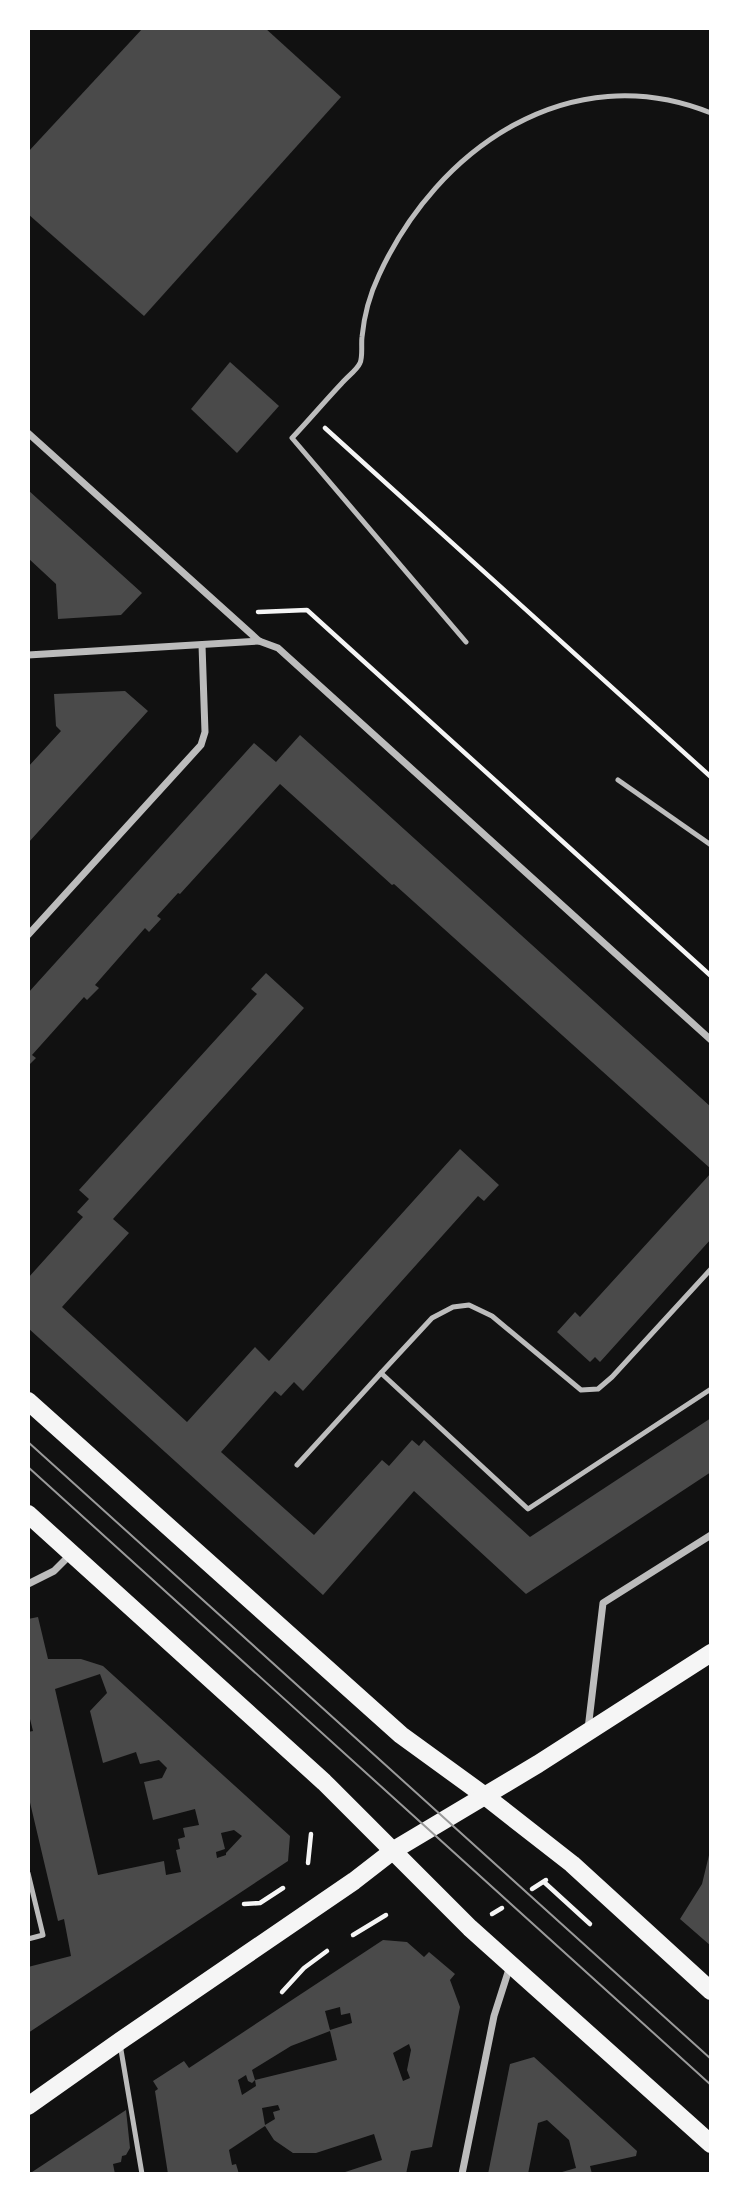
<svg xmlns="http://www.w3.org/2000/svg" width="739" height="2202" viewBox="0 0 739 2202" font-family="'Roboto Condensed',sans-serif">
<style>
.building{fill:#4a4a4a;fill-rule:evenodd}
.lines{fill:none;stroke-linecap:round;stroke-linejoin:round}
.path{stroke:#f5f5f5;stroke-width:4.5}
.service{stroke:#bcbcbc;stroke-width:5}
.minor{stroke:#bcbcbc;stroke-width:7}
.primary{stroke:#f5f5f5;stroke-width:18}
.tram{stroke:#9a9a9a;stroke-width:2}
</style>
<rect width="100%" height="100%" fill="#111"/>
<!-- building -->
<g class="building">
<polygon points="143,28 265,28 341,97 144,316 28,214 28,152"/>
<polygon points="230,362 279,406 237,453 191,409"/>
<polygon points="28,490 142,593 121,615 58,619 56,584 28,558"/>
<polygon points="125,691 148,711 28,843 28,767 61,731 56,726 54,694"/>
<polygon points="300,735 711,1107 711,1169 394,884 392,885 280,784 180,894 178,893 157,916 161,919 149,932 145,928 95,985 99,988 87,1000 84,997 32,1055 36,1058 28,1066 28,993 254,743 276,762"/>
<polygon points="266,973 304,1008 113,1219 129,1233 62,1307 187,1422 255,1347 269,1361 460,1149 499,1185 484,1201 478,1196 303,1391 294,1382 281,1396 275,1391 221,1452 314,1535 382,1460 389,1466 412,1440 419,1446 424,1440 530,1537 711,1418 711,1472 526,1594 414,1491 323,1595 28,1328 28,1278 83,1217 77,1212 89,1199 79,1190 257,994 251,989"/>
<polygon points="711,1173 711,1239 600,1362 595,1357 590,1362 557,1332 575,1312 580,1317"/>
<path d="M 38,1617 L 48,1659 L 81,1659 L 103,1666 L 290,1836 L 288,1861 L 28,2033 L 28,1967 L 71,1956 L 64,1919 L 58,1921 L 28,1794 L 28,1732 L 33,1731 L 28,1711 L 28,1619 ZM 100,1674 L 107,1693 L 90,1711 L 103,1763 L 136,1752 L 140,1764 L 159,1760 L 167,1768 L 162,1778 L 144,1782 L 153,1820 L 195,1809 L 199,1825 L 183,1828 L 185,1837 L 178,1839 L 180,1849 L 176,1850 L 181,1872 L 166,1875 L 164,1861 L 98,1875 L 55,1689 ZM 234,1830 L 242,1836 L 226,1853 L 226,1855 L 217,1858 L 216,1852 L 225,1849 L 221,1833 Z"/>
<polygon points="710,1851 711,1851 711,1946 680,1919 702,1884"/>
<path d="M 383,1940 L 407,1942 L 424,1957 L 429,1952 L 455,1974 L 450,1980 L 460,2007 L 432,2147 L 411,2151 L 406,2174 L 339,2174 L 382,2160 L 374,2134 L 316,2153 L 293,2153 L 274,2140 L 265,2126 L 229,2150 L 232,2165 L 236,2164 L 239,2174 L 168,2174 L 155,2091 L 158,2089 L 153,2081 L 184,2061 L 189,2068 ZM 340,2007 L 341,2015 L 350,2013 L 352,2023 L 330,2030 L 325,2011 ZM 330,2031 L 337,2060 L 255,2080 L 256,2086 L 242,2095 L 238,2080 L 246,2075 L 248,2081 L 252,2083 L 255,2080 L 252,2070 L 291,2046 ZM 409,2044 L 411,2050 L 407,2070 L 410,2078 L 403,2081 L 393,2053 ZM 278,2105 L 280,2110 L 273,2112 L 275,2119 L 265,2125 L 262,2108 Z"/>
<polygon points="534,2057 637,2151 636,2156 590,2166 592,2174 555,2174 576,2168 569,2140 547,2120 538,2123 528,2174 488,2174 510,2064"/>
<polygon points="126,2110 130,2148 126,2155 122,2156 121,2162 113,2164 115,2174 29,2174"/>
</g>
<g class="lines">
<!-- path -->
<g class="path">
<polyline points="325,428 711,777"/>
<polyline points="258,612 307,610 711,976"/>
<polyline points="308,1863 311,1834"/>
<polyline points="544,1882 590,1924"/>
<polyline points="532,1889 546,1880"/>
<polyline points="244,1904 260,1903 283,1888"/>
<polyline points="492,1914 502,1908"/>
<polyline points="353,1935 386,1915"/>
<polyline points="282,1992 304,1968 327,1951"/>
</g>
<!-- service -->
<g class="service">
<path d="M 466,642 L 292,438 C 309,420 325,401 342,383 C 347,377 357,370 360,363 C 363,357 361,344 362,337 C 364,316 370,294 379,275 C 437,148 570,56 711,113"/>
<polyline points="618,780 711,845"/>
<polyline points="381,1373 432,1318 453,1307 469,1305 492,1316 581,1390 598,1389 612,1377 711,1269"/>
<polyline points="297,1465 381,1373 528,1509 711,1389"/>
<polyline points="28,1873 43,1935 28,1939"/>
<polyline points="120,2044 142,2174"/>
</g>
<!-- minor -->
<g class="minor">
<polyline points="28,433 259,641 278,648 711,1040"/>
<polyline points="28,655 259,641"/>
<polyline points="28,935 201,745 205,732 202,645"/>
<polyline points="28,1584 54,1571 70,1555"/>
<polyline points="588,1729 603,1603 711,1535"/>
<polyline points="462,2174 494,2016 510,1966"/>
</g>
<!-- primary -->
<g class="primary">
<polyline points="28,1401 401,1735 485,1796 572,1864 711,1991"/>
<polyline points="28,1514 324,1782 470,1928 711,2144"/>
<polyline points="28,2106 120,2041 354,1881 394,1850 538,1764 711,1653"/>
</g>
<!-- tram -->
<g class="tram">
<polyline points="28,1442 711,2059"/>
<polyline points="28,1467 711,2085"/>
</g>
</g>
<!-- border -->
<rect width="739" height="2202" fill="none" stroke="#ffffff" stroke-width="60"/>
</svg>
